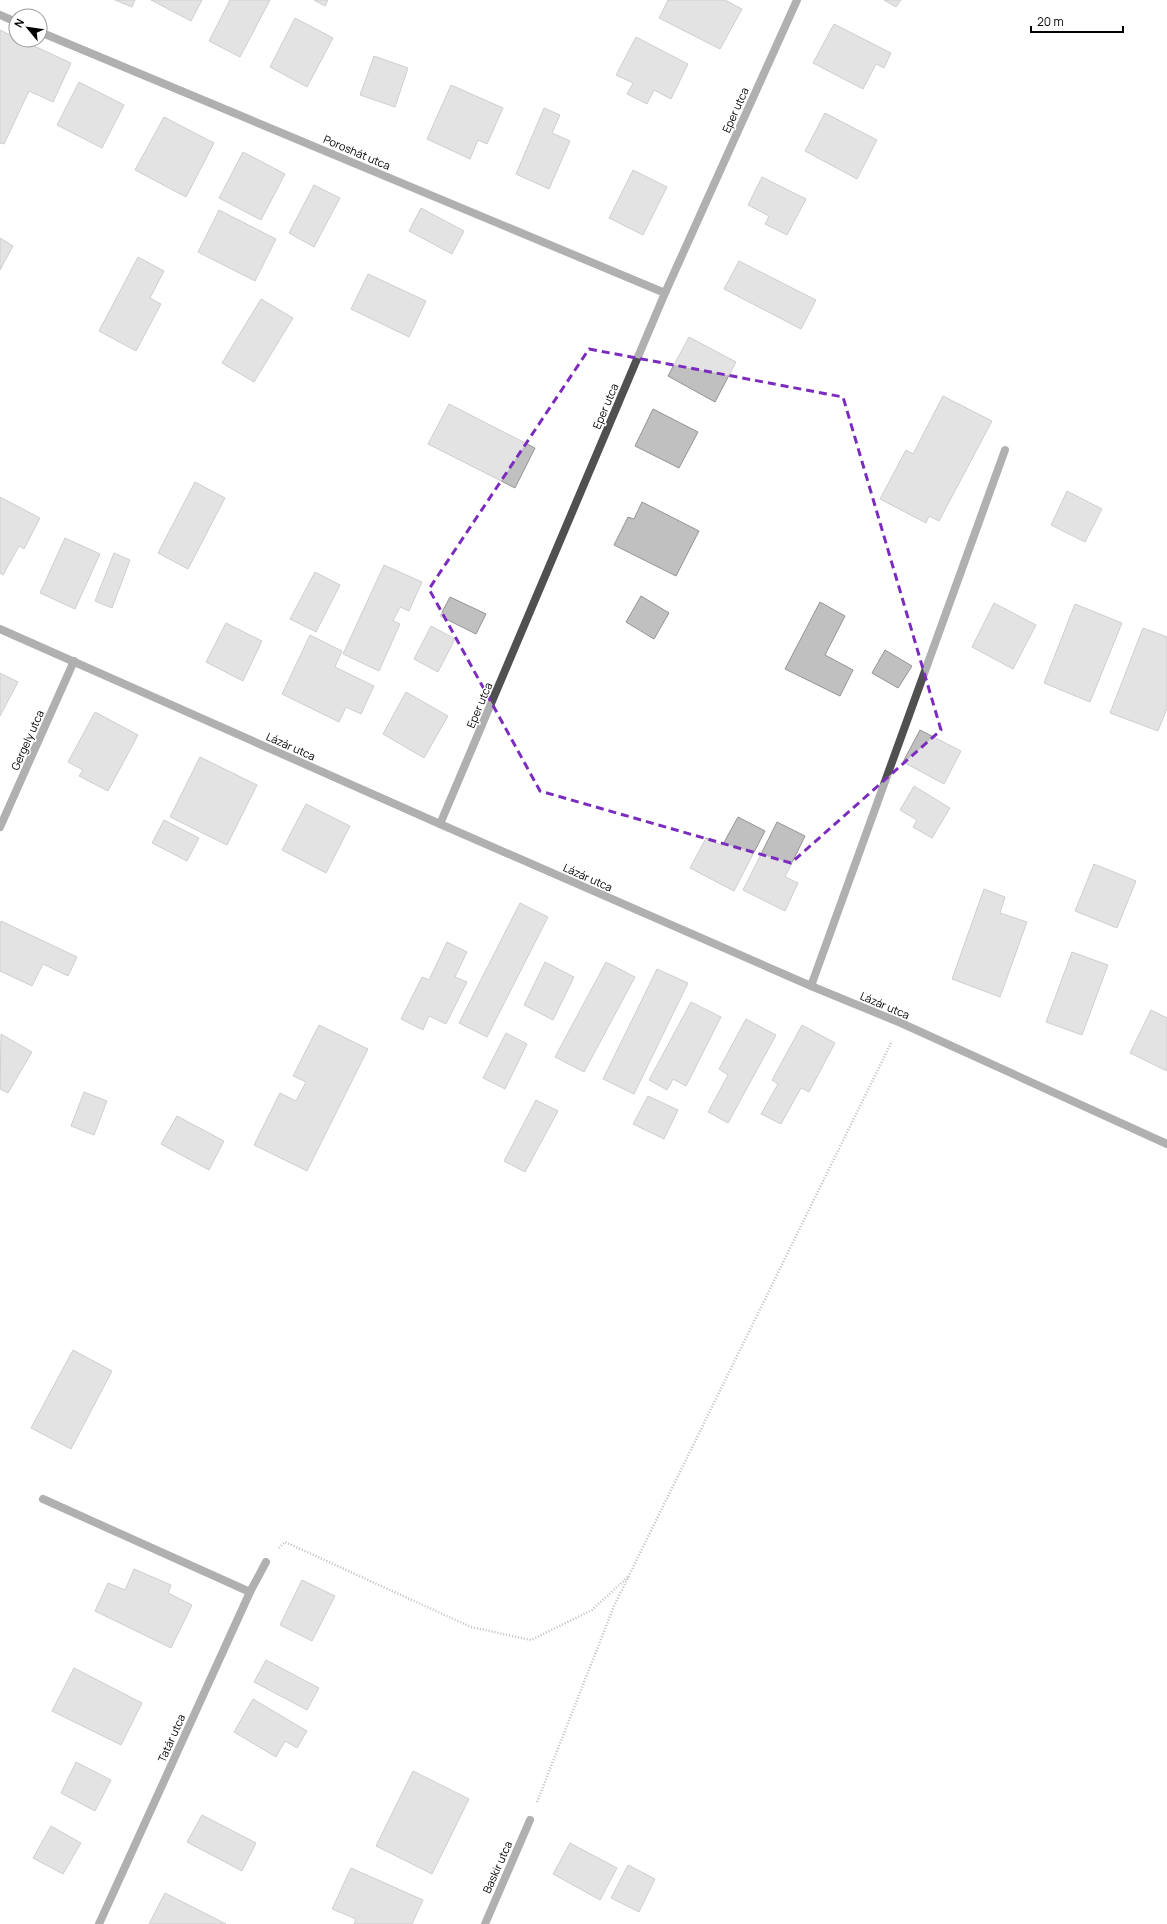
<svg xmlns="http://www.w3.org/2000/svg" width="1167" height="1924" viewBox="0 0 1167 1924" font-family="Manrope,sans-serif">
<style>
.building{fill:#c0c0c0;stroke:#949494}
.lines{fill:none;stroke-linecap:round;stroke-linejoin:round}
.path{stroke:#727272;stroke-width:2.5;stroke-dasharray:1 2;stroke-linecap:butt}
.street{stroke:#505050;stroke-width:8}
.marked{fill:none;stroke:#7b2cbf;stroke-width:3;stroke-dasharray:8 5;stroke-linejoin:round}
.labels{text-anchor:middle;dominant-baseline:central;stroke-width:3;stroke-linejoin:round;paint-order:stroke}
.street-label{font-size:11px;fill:#000;stroke:#fff}
</style>
<rect width="100%" height="100%" fill="#fff"/>
<!-- building -->
<g class="building">
<polygon points="115,0 135,0 132,7"/>
<polygon points="151,0 202,0 191,21"/>
<polygon points="230,0 270,0 240,57 209,41"/>
<polygon points="314,0 328,0 325,6"/>
<polygon points="668,0 725,0 742,9 720,49 659,18"/>
<polygon points="884,0 901,0 896,7"/>
<polygon points="295,18 333,38 307,87 270,67"/>
<polygon points="834,24 891,53 884,68 876,64 863,89 813,63"/>
<polygon points="0,30 16,38 16,40 21,40 71,63 53,102 29,91 4,144 0,143"/>
<polygon points="636,37 688,64 671,99 654,90 647,104 627,94 633,83 616,75"/>
<polygon points="374,56 408,68 395,107 360,95"/>
<polygon points="79,82 124,105 102,148 57,125"/>
<polygon points="451,85 503,108 487,144 478,140 470,159 427,139"/>
<polygon points="544,108 560,115 552,133 570,141 549,189 516,174"/>
<polygon points="825,113 877,140 857,179 805,151"/>
<polygon points="164,117 214,143 186,197 135,170"/>
<polygon points="243,152 285,174 261,220 219,198"/>
<polygon points="633,170 667,187 643,235 609,218"/>
<polygon points="762,177 806,199 787,235 765,224 769,216 748,205"/>
<polygon points="314,185 340,198 314,247 289,233"/>
<polygon points="421,208 464,231 452,254 409,231"/>
<polygon points="219,210 276,239 255,281 198,252"/>
<polygon points="0,238 13,246 0,270"/>
<polygon points="138,257 164,271 150,298 161,304 136,351 99,331"/>
<polygon points="739,261 816,300 801,329 724,289"/>
<polygon points="368,274 426,301 409,337 351,309"/>
<polygon points="261,299 293,318 254,382 222,363"/>
<polygon points="689,337 736,362 715,402 668,376"/>
<polygon points="943,396 992,421 939,521 929,516 926,523 880,499 906,450 913,454"/>
<polygon points="449,404 535,448 515,488 428,444"/>
<polygon points="653,409 698,432 679,468 635,446"/>
<polygon points="195,482 225,498 188,569 158,553"/>
<polygon points="1067,491 1102,509 1085,542 1051,525"/>
<polygon points="0,497 40,518 24,549 19,546 3,575 0,573"/>
<polygon points="642,502 699,531 676,576 614,545 628,517 634,519"/>
<polygon points="65,538 100,554 75,609 40,593"/>
<polygon points="114,553 130,560 112,608 95,601"/>
<polygon points="384,565 422,582 409,611 400,607 393,621 400,624 379,671 343,654"/>
<polygon points="315,572 340,585 316,632 290,619"/>
<polygon points="641,596 669,613 654,639 626,622"/>
<polygon points="450,597 486,614 476,634 440,616"/>
<polygon points="820,602 845,616 825,655 853,670 840,696 785,669"/>
<polygon points="994,603 1036,625 1013,669 972,647"/>
<polygon points="1075,604 1122,623 1090,702 1044,683"/>
<polygon points="226,623 262,641 243,681 206,662"/>
<polygon points="431,626 455,639 438,672 414,659"/>
<polygon points="1143,628 1167,637 1167,708 1158,731 1110,713"/>
<polygon points="310,635 342,651 335,667 374,686 361,714 346,707 339,722 282,694"/>
<polygon points="885,650 912,666 898,688 872,673"/>
<polygon points="0,673 18,682 0,716"/>
<polygon points="406,692 448,716 424,758 383,734"/>
<polygon points="95,712 138,735 108,791 79,776 83,770 68,762"/>
<polygon points="920,730 961,751 944,784 903,762"/>
<polygon points="200,757 257,785 227,845 170,817"/>
<polygon points="914,786 950,808 932,838 913,827 917,820 900,810"/>
<polygon points="306,804 350,826 326,873 282,850"/>
<polygon points="738,817 765,831 734,891 690,868 706,838 722,846"/>
<polygon points="164,820 199,838 187,861 152,843"/>
<polygon points="777,822 805,836 785,877 798,883 785,911 743,890"/>
<polygon points="1094,864 1136,881 1117,928 1075,911"/>
<polygon points="984,889 1005,897 1000,913 1027,922 1000,997 952,979"/>
<polygon points="520,903 548,917 487,1037 459,1023"/>
<polygon points="1,921 77,957 68,976 43,964 32,986 0,971 0,924"/>
<polygon points="447,942 467,952 455,977 467,982 446,1024 429,1016 423,1030 401,1019 422,977 429,980"/>
<polygon points="1072,952 1108,965 1082,1035 1046,1022"/>
<polygon points="545,962 574,977 553,1020 524,1005"/>
<polygon points="606,962 635,977 584,1072 555,1057"/>
<polygon points="657,969 688,983 634,1094 603,1079"/>
<polygon points="691,1002 721,1017 686,1086 673,1079 667,1090 649,1080"/>
<polygon points="1151,1010 1167,1018 1167,1071 1130,1053"/>
<polygon points="746,1019 776,1035 728,1123 708,1112 728,1075 719,1069"/>
<polygon points="319,1025 368,1049 307,1171 254,1145 280,1093 296,1101 306,1082 293,1076"/>
<polygon points="802,1025 835,1043 809,1092 801,1088 781,1124 761,1114 778,1084 772,1080"/>
<polygon points="506,1033 527,1044 505,1089 483,1078"/>
<polygon points="1,1034 32,1052 8,1093 0,1089"/>
<polygon points="84,1092 107,1101 94,1135 71,1126"/>
<polygon points="648,1096 678,1110 664,1139 633,1124"/>
<polygon points="536,1100 558,1111 525,1172 504,1161"/>
<polygon points="177,1116 224,1141 209,1170 161,1144"/>
<polygon points="73,1350 112,1371 71,1449 31,1428"/>
<polygon points="134,1569 171,1585 168,1593 192,1605 171,1648 95,1611 108,1583 125,1590"/>
<polygon points="302,1580 335,1596 312,1641 280,1625"/>
<polygon points="266,1660 319,1688 307,1710 254,1682"/>
<polygon points="74,1668 142,1703 121,1745 52,1711"/>
<polygon points="253,1699 307,1731 297,1748 285,1741 276,1757 234,1732"/>
<polygon points="76,1762 111,1780 95,1811 61,1793"/>
<polygon points="413,1771 469,1799 432,1874 376,1846"/>
<polygon points="202,1815 256,1843 242,1871 187,1842"/>
<polygon points="51,1826 81,1843 63,1874 33,1858"/>
<polygon points="570,1843 617,1868 600,1900 553,1874"/>
<polygon points="628,1865 655,1879 639,1912 611,1898"/>
<polygon points="351,1868 423,1900 412,1924 354,1924 356,1919 332,1909"/>
<polygon points="165,1893 226,1924 149,1924"/>
</g>
<g class="lines">
<!-- path -->
<g class="path">
<polyline points="279,1548 285,1542 471,1627 531,1640 592,1610 629,1576"/>
<polyline points="537,1802 614,1606 892,1041"/>
</g>
<!-- street -->
<g class="street">
<polyline points="0,15 16,22"/>
<polyline points="40,32 665,293"/>
<polyline points="0,629 440,824 811,986 901,1023 1167,1144"/>
<polyline points="440,824 665,293 797,0"/>
<polyline points="0,827 74,661"/>
<polyline points="811,986 1005,450"/>
<polyline points="43,1499 250,1592"/>
<polyline points="99,1924 250,1592 266,1562"/>
<polyline points="485,1924 530,1820"/>
</g>
</g>
<!-- marked area -->
<path d="M0 0H1167V1924H0ZM 589,349 L 843,397 L 941,730 L 791,863 L 540,791 L 429,589 Z" fill="#fff" fill-opacity=".55" fill-rule="evenodd"/>
<path class="marked" d="M 589,349 L 843,397 L 941,730 L 791,863 L 540,791 L 429,589 Z"/>
<g class="labels">
<!-- street labels -->
<g class="street-label">
<text transform="translate(735 110) rotate(-66)">Eper utca</text>
<text transform="translate(357 152) rotate(23)">Poroshát utca</text>
<text transform="translate(605 406) rotate(-67)">Eper utca</text>
<text transform="translate(479 705) rotate(-67)">Eper utca</text>
<text transform="translate(27 740) rotate(-66)">Gergely utca</text>
<text transform="translate(291 746) rotate(24)">Lázár utca</text>
<text transform="translate(588 877) rotate(24)">Lázár utca</text>
<text transform="translate(885 1005) rotate(23)">Lázár utca</text>
<text transform="translate(171 1738) rotate(-66)">Tatár utca</text>
<text transform="translate(497 1867) rotate(-66)">Baskir utca</text>
</g>
</g>
<!-- north arrow -->
<g transform="translate(28 28) rotate(299)"><circle r="19" fill="#ffffff" stroke="#999999"/>
<path d="M0-3L7 15L0 10L-7 15Z" fill="#000000"/>
<text y="-6" font-size="11" font-weight="bold" text-anchor="middle" fill="#000000">N</text>
</g>
<!-- scale -->
<path d="M1031 26v6h92v-6" fill="none" stroke="#000000" stroke-width="2"/>
<text x="1037" y="26" font-size="12" fill="#000000" stroke="#ffffff" stroke-width="3" paint-order="stroke">20 m</text>
</svg>
